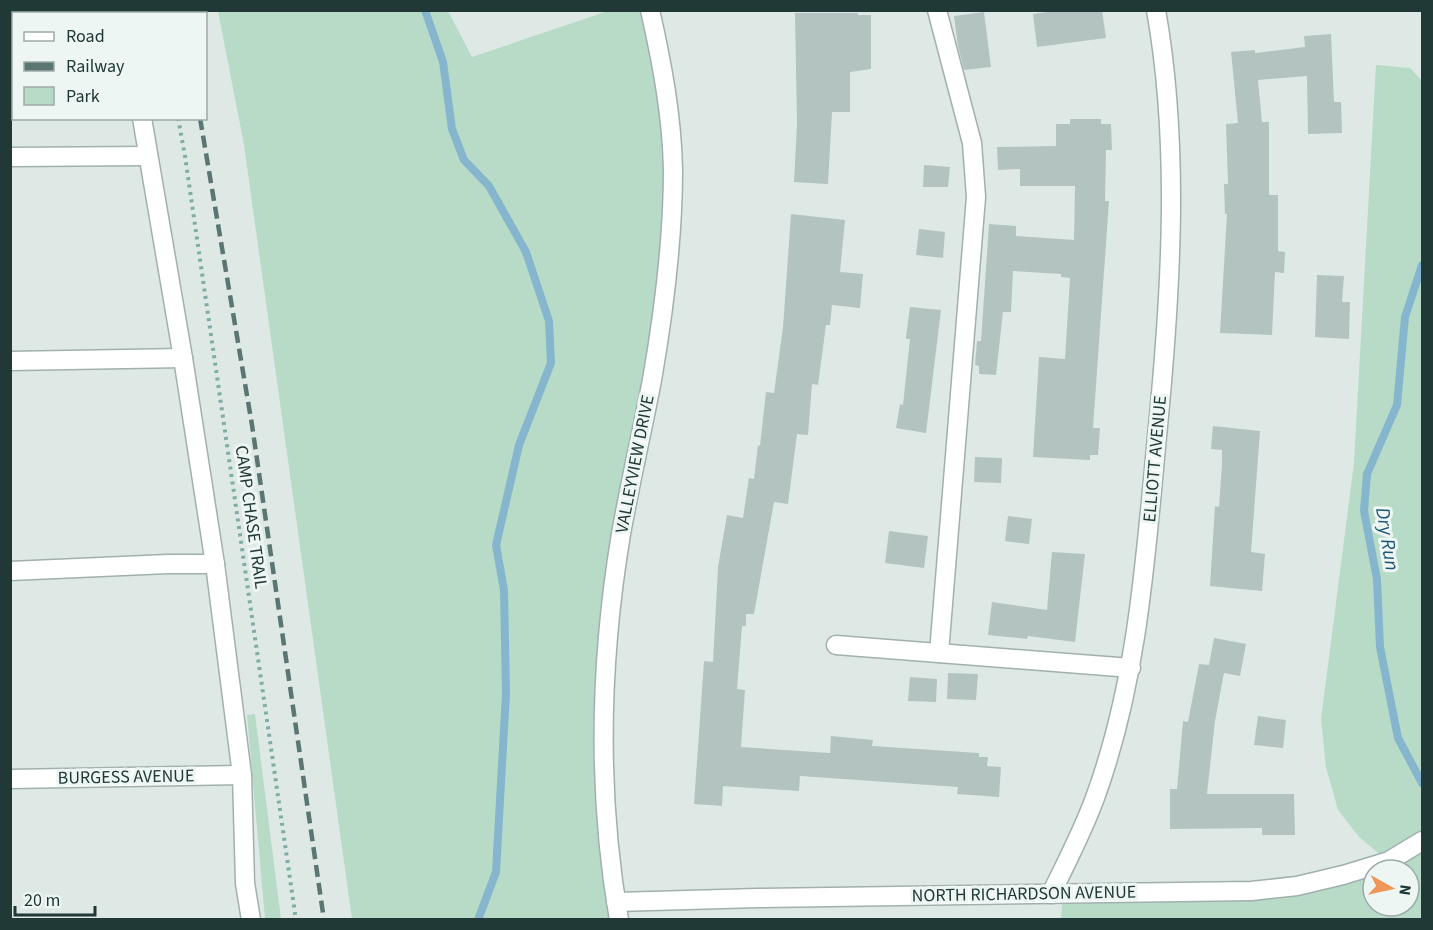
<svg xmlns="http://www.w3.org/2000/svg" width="1433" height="930" viewBox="0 0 1433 930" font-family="'Source Sans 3',sans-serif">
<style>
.green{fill:#b7dbc7;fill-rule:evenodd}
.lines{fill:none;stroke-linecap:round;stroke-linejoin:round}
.stream{stroke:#86b6ce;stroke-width:8}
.building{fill:#b3c4c0}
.minor-casing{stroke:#a1b0ae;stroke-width:21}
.path{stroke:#7fada6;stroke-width:4;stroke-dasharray:3 4.5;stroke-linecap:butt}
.minor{stroke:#fff;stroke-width:18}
.rail{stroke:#5a7572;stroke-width:4.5;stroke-dasharray:12 6;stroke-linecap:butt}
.labels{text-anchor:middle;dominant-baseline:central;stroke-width:6;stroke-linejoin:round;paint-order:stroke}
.street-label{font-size:18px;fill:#203836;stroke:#eef6f4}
.water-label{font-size:20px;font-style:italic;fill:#1c5473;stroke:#eef6f4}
</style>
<rect width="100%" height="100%" fill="#dee9e6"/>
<!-- green -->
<g class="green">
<polygon points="218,11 448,11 472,57 608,11 650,11 672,213 608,643 619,919 352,919 244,145"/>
<path d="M 1376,65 L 1410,68 L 1422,81 L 1422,919 L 1061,920 L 1063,894 L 1251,891 L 1388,861 L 1359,837 L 1338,810 L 1326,767 L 1321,719 L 1354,463 ZM 1373,870 L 1409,870 L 1409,906 L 1373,906 Z"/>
<polygon points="255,714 281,919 265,919 247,715"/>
</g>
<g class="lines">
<!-- stream -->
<g class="stream">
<polyline points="425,10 443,62 452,129 464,160 489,186 526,252 549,321 551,363 519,445 496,545 504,590 506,693 496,872 478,920"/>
<polyline points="1422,265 1405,317 1397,405 1367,474 1364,511 1377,579 1380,647 1398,738 1422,783"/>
</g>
</g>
<!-- building -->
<g class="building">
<polygon points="1061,10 1102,10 1106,38 1037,47 1033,14"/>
<polygon points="984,12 991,67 964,70 958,46 954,16"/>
<polygon points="795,13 858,13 858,15 871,15 871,69 850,72 850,112 832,112 828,184 794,182 797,124"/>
<polygon points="1331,34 1334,102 1341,102 1342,133 1308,134 1307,76 1258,80 1262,122 1269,122 1269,195 1278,195 1278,251 1285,252 1284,273 1275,272 1272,335 1220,333 1227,214 1225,214 1224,184 1228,184 1226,124 1238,123 1231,52 1255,50 1255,53 1305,47 1304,36"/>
<polygon points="1070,119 1101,119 1101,124 1111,124 1112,150 1106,150 1105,201 1109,201 1093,428 1100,428 1098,455 1090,455 1090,460 1033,457 1039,357 1065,359 1070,278 1061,277 1061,274 1013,271 1011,312 1003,312 996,375 979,374 979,366 975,365 977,341 981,341 989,224 1016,226 1016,236 1074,240 1075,186 1020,186 1020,169 998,170 997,147 1056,146 1056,124 1070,124"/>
<polygon points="924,165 950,167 948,187 923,187"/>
<polygon points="791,214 845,220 840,272 863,274 860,308 832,305 830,325 826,325 818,385 812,384 808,435 797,434 788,504 774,502 754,614 746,614 746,626 742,626 737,689 745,690 741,747 830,753 831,736 873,740 872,746 979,753 979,757 988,757 987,766 1001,767 999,797 957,794 958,787 800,776 799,791 723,786 722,806 694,804 704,661 713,662 718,567 727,515 743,518 749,478 754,479 758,445 760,446 766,392 774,393 783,327"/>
<polygon points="919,229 945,232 943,258 916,255"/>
<polygon points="1317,275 1344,276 1342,302 1350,302 1349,339 1315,337"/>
<polygon points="910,307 941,310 926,433 896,428 900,404 903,405 910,339 906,339 906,337"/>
<polygon points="1213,426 1260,431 1251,552 1265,554 1262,591 1210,586 1215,506 1219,507 1222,464 1222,450 1211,449"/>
<polygon points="975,457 1002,458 1001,483 974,482"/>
<polygon points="1008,516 1032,519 1029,544 1005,541"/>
<polygon points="889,531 928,536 924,568 885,563"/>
<polygon points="1052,552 1085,554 1075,642 1028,636 1027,639 988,635 992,602 1047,610"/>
<polygon points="1214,638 1246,644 1240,676 1224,673 1215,721 1207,794 1294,794 1295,835 1262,835 1262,828 1170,829 1170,789 1177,789 1183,721 1188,722 1199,664 1209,665"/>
<polygon points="948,673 978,674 976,700 947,699"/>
<polygon points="910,677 937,679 936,702 908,701"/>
<polygon points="1258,716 1286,720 1283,748 1254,745"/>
</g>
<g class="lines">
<!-- minor casing -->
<g class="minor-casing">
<g id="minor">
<polyline points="123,10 124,14"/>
<polyline points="937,10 972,143 976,197 939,653"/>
<polyline points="142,118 183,358 215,564 242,775 245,883 251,920"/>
<polyline points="10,157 148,156"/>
<polyline points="10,361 183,358"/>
<polyline points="10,571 168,564 215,564"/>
<polyline points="836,645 1131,668"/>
<polyline points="10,779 242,775"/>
<path d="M 1051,894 C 1067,861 1084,829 1096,795 C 1139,676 1146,550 1158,426 C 1171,291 1180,144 1156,10"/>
<polyline points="616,902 758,898 1251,891 1297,886 1343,875 1389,861 1422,841"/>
<path d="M 619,920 C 597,793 600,660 621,534 C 630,483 642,432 652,380 C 664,311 673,240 673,170 C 672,116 662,63 650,10"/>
</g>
</g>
<!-- path -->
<g class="path">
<polyline points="157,10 158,14"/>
<polyline points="178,118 185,156 296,920"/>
</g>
<!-- minor -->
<use href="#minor" class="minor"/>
<!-- rail -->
<g class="rail">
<polyline points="180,10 181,14"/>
<polyline points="200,118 252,425 324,920"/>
</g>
</g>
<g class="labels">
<!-- street labels -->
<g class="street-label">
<text transform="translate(1155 459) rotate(-85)">ELLIOTT AVENUE</text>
<text transform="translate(635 464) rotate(-79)">VALLEYVIEW DRIVE</text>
<text transform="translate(251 517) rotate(82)">CAMP CHASE TRAIL</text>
<text transform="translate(126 777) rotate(-1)">BURGESS AVENUE</text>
<text transform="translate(1024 894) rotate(-1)">NORTH RICHARDSON AVENUE</text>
</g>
<!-- water labels -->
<g class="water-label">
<text transform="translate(1387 539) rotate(81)">Dry Run</text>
</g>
</g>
<!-- border -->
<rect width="1433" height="930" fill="none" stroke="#203836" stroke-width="24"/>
<!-- legend -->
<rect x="12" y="12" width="195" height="108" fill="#eef6f4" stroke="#9caaa8" stroke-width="1.5"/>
<rect x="24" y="32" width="30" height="9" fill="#ffffff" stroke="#9caaa8" stroke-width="1.5"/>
<text x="66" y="42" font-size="18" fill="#203836">Road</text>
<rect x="24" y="62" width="30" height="9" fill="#5a7572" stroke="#9caaa8" stroke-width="1.5"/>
<text x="66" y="72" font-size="18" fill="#203836">Railway</text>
<rect x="24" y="87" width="30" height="18" fill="#b7dbc7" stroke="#9caaa8" stroke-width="1.5"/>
<text x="66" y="102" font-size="18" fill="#203836">Park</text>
<!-- north arrow -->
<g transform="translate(1391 888) rotate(98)"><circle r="28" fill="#eef6f4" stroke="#9caaa8" stroke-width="1.5"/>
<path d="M0-4.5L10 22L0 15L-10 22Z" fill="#ef9756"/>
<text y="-9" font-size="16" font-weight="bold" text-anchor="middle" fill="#203836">N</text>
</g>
<!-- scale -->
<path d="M15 906v9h80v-9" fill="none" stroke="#203836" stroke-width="3"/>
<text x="24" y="906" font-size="18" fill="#203836" stroke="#eef6f4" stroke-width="4.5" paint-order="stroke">20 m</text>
</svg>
